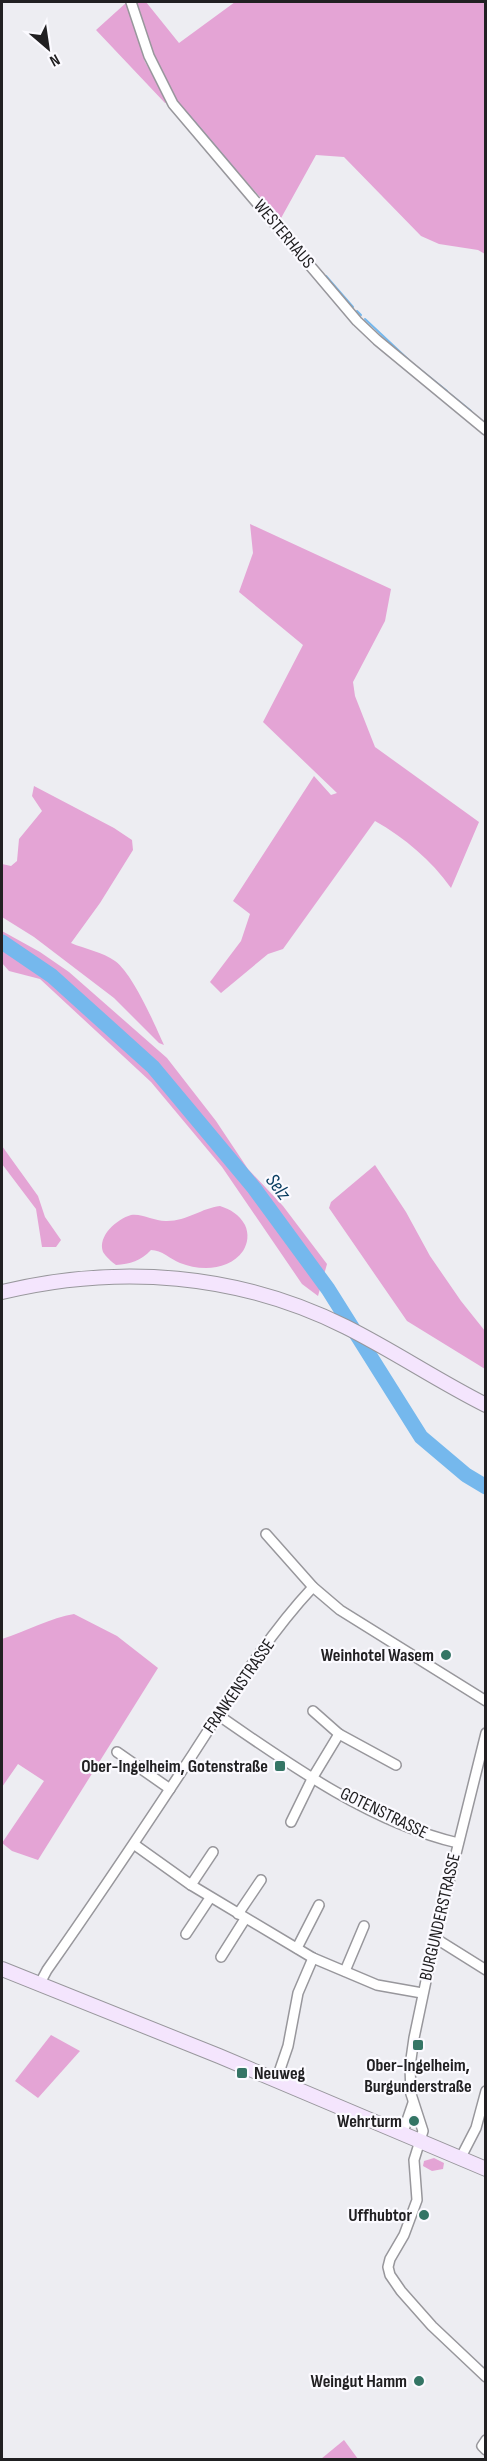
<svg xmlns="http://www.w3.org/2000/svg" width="487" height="2461" viewBox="0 0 487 2461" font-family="'Sofia Sans Condensed',sans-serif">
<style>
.green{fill:#e4a4d5}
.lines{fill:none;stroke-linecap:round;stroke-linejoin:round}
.stream{stroke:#75b8ed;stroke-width:2}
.river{stroke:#75b8ed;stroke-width:15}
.street-casing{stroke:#98979c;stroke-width:12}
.secondary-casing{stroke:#98979c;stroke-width:16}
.street{stroke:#fff;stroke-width:9}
.secondary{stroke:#f4e5fd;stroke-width:14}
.poi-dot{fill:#347565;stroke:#fbfaff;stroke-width:2}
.labels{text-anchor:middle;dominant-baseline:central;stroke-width:4.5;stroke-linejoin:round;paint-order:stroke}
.street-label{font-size:18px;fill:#212022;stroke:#fbfaff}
.poi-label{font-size:18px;font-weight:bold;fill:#212022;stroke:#fbfaff;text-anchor:end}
.water-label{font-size:20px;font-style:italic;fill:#0a3e61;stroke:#fbfaff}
</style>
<rect width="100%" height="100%" fill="#ededf2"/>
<!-- green -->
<g class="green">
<polygon points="127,2 145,62 168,101 165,103 96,30"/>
<polygon points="137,2 146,2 179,43 235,2 485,2 485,254 478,250 439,244 421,236 344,157 316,155 280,220 171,95 159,72 136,5"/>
<path d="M 250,524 L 391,589 L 385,621 L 353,682 L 355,696 L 375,747 L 479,822 L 451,888 C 431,860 405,838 375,821 L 283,949 L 268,954 L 221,993 L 210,982 L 241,941 L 250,914 L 233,901 L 314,776 L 331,795 L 337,793 L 263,722 L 303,645 L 239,592 L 253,553 Z"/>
<path d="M 34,786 L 114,828 L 132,840 L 133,850 L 100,903 L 71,943 C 85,949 103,952 115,961 C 133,974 154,1023 164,1045 L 159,1043 L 114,998 L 34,937 L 2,917 L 2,864 L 11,866 L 17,861 L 19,839 L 42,811 L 32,796 Z"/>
<polygon points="2,931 40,952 69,972 167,1058 216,1121 248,1169 283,1206 327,1264 318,1296 302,1284 222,1167 151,1082 40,979 9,971 2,963"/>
<polygon points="2,1146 38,1196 45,1217 61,1240 56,1247 42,1247 36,1209 2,1164"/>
<polygon points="375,1165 406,1212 430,1256 461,1301 485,1331 485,1369 407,1321 329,1208 331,1202"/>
<path d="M 220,1206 C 231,1210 239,1214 245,1225 C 249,1234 248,1243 243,1251 C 229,1271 200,1271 180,1263 C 170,1259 162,1250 151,1250 C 141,1261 130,1264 116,1265 C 112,1262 106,1257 103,1252 C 97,1236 117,1219 131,1215 C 142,1213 156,1222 167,1221 C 187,1221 202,1208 220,1206 Z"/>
<path d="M 74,1614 L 117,1636 L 158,1668 L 38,1860 L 12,1851 L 2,1843 L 44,1781 L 18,1764 L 2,1787 L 2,1639 C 25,1632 52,1617 74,1614 Z"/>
<polygon points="51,2035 80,2051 38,2098 15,2081"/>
<polygon points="434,2158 444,2163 443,2169 432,2171 423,2166 424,2161"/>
<polygon points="344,2440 358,2459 321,2459"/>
</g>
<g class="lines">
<!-- stream -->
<g class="stream">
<polyline points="186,112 236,171"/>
<polyline points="251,189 280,223"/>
<polyline points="326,276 353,307"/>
<polyline points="357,311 361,315"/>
<polyline points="365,319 412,363 447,391"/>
<polyline points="450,394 471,411"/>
</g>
<!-- river -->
<polyline class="river" points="2,942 52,976 153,1067 254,1188 328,1289 421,1437 466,1475 486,1487"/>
<!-- street casing -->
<g class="street-casing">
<g id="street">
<polyline points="131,2 149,56 173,104 357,321 377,340 486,430"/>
<polyline points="266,1534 313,1587 340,1610 486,1701"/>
<polyline points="313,1711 339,1734 396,1765"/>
<path d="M 218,1715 C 290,1765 372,1823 458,1843"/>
<polyline points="486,1733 435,1938 414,2038 410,2066 411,2094 423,2131 414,2160 417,2200 404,2235 390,2259 388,2267 390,2275 401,2291 432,2326 486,2377"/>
<polyline points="117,1752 170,1789"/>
<polyline points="291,1822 313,1777 339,1734"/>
<polyline points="135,1845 191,1885 313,1958 377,1985 422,1993"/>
<polyline points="191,1885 213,1852"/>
<polyline points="238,1914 261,1880"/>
<polyline points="186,1934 210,1898"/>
<polyline points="435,1938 486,1970"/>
<polyline points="297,1948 319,1905"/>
<polyline points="221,1957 245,1919"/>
<polyline points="345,1971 364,1926"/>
<path d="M 39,1985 L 47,1970 C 97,1899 145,1827 193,1754 C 230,1697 267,1636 313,1587"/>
<polyline points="276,2081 288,2046 298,1993 313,1958"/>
<polyline points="402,2135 413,2103"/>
<polyline points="460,2159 476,2128 486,2091"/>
<polyline points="486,2440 482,2446 486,2450"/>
</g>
</g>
<!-- secondary casing -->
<g class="secondary-casing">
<g id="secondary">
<path d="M 2,1292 C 119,1264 238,1273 346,1327 C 394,1351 438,1381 486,1405"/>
<polyline points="2,1969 219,2056 486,2169"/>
</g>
</g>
<!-- street -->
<use href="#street" class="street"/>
<!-- secondary -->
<use href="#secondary" class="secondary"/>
</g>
<!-- markers -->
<g class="poi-dot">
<circle cx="446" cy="1655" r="6"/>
<rect x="274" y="1760" width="12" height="12" rx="3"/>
<rect x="412" y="2039" width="12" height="12" rx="3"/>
<rect x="236" y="2067" width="12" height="12" rx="3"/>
<circle cx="414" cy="2121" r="6"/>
<circle cx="424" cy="2215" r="6"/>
<circle cx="419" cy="2381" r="6"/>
</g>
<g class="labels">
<!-- street labels -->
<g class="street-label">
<text transform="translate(284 234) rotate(50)">WESTERHAUS</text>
<text transform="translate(239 1686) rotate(-55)">FRANKENSTRASSE</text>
<text transform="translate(384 1813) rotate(26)">GOTENSTRASSE</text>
<text transform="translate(440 1917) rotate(-77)">BURGUNDERSTRASSE</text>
</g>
<!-- poi labels -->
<g class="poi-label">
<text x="434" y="1655">Weinhotel Wasem</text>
<text x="268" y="1766">Ober-Ingelheim, Gotenstraße</text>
<text x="418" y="2065" text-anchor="middle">Ober-Ingelheim,<tspan x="418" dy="21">Burgunderstraße</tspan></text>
<text x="254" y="2073" text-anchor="start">Neuweg</text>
<text x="402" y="2121">Wehrturm</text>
<text x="412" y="2215">Uffhubtor</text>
<text x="407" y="2381">Weingut Hamm</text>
</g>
<!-- water labels -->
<g class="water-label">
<text transform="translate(278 1187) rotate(53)">Selz</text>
</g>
</g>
<!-- border -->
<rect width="487" height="2461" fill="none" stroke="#212022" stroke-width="6"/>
<!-- north arrow -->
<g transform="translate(48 48) rotate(151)" stroke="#fbfaff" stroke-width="4.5" paint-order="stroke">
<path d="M0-4.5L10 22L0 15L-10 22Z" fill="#212022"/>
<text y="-9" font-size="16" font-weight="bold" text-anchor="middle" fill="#212022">N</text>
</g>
</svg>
